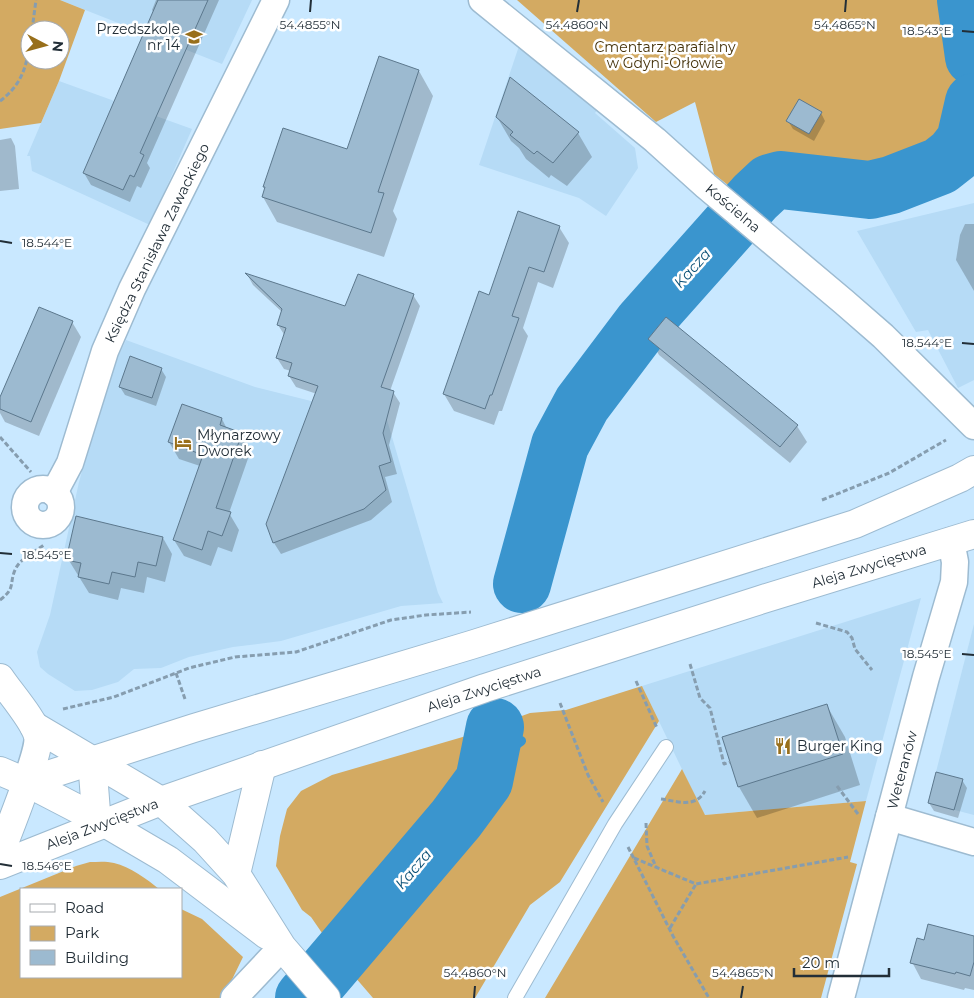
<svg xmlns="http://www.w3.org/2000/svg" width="974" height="998" viewBox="0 0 974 998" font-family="Montserrat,sans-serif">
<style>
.built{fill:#b6dbf6}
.green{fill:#d3aa62;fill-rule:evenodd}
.shadow{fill:#0003}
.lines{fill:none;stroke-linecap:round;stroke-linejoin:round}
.stream{stroke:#3a95ce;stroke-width:10}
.river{stroke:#3a95ce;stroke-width:58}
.building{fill:#9cbad0;stroke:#5c788d}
.lane-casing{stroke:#9dbbd1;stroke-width:16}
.street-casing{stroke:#9dbbd1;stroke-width:29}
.secondary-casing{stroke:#9dbbd1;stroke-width:30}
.primary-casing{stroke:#9dbbd1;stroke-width:30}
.path{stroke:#869daf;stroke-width:3;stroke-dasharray:5 2.5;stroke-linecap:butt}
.lane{stroke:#fff;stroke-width:14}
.street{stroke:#fff;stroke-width:26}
.secondary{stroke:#fff;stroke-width:28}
.primary{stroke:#fff;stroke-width:28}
.ticks{fill:none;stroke:#222e37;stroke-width:2}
.labels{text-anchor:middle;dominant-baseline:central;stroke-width:5;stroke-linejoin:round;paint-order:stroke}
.poi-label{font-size:14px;fill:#222e37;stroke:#fff;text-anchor:start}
.park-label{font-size:14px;fill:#45320a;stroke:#fff}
.street-label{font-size:14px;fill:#222e37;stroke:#fff}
.water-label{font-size:15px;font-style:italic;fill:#0b5177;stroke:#fff}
.ticks-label{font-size:12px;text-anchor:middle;fill:#222e37;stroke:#fff;stroke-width:5;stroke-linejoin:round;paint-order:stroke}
</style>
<rect width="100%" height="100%" fill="#c9e8ff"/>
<!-- built -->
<g class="built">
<polygon points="60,0 252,0 222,64"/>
<polygon points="519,46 601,106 595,113 635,148 638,168 606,216 579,198 479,165"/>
<polygon points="59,81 192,129 150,225 32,171 30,156 27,156"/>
<polygon points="974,203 974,380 958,388 928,330 916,332 857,231"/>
<polygon points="126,340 255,387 387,420 438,593 443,603 401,606 281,641 233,647 189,657 161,668 134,669 118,682 92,690 75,691 48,674 40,667 37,652 50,615 79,482 100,405 117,359"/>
<polygon points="921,598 866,801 704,815 642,686"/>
<polygon points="974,624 974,815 928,803"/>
</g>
<!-- green -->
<g class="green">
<path d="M 0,0 L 60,0 L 85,10 L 59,81 L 41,123 L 0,129 ZM 30,30 L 60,30 L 60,60 L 30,60 Z"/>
<polygon points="517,0 956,0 959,24 958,51 961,95 957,119 960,135 949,148 921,168 868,184 825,180 787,169 763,175 743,197 714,174 695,102 656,122"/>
<polygon points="642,686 659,721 560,882 530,905 475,998 373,998 342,962 311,917 302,910 276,866 280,836 287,809 301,791 332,775 473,734 530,713 566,710"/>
<polygon points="682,769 705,815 866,801 850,862 857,864 821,998 545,998"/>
<path d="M 90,862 C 97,862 106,861 114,863 C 130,867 147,879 159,889 L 21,889 L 21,977 L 181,977 L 181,909 L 202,919 L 243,957 L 223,998 L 0,998 L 0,897 L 76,866 Z"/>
</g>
<!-- shadow -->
<g class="shadow">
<polygon points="156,0 219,0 147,163 150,168 141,188 137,186 130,202 91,185 84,173 154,13 152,10"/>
<polygon points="380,58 419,71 433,96 393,211 397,219 384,257 277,222 263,197 266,189 264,187 347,151"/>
<polygon points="821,113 825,121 814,141 793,129 788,121"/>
<polygon points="497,117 578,133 592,157 567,186 551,175 549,178 526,159 519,148 511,141"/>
<polygon points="11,138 15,146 19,189 0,191 0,140"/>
<polygon points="965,224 974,224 974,291 956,260 960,235"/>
<polygon points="559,227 569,243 553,288 538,282 523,328 528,336 502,411 499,411 494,425 454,411 444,394 490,296"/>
<polygon points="248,276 345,308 413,295 420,306 390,391 393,392 400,403 389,445 397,474 385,477 392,502 371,520 281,554 274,543 267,524 317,394 296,387 289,376 291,371 284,369 277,358 285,336 278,325 282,312 253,285"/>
<polygon points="666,318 797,426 807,442 790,463 659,355 650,339"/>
<polygon points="72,322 81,337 39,436 5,422 0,413 0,401"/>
<polygon points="161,369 166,377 156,406 125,395 120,387"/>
<polygon points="222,419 227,429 241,434 251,450 229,513 239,530 232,552 218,547 211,566 184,556 174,540 200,466 179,459 169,442"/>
<polygon points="163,538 172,554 165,582 147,577 144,593 121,588 118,600 89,593 68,559"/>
<polygon points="827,706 845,737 860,785 757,818 739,787 724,738"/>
<polygon points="962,780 967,788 958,818 934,811 929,803"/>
<polygon points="974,937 974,990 965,988 964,990 921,979 912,962 925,941"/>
</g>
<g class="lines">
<!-- stream -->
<polyline class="stream" points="487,765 521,741"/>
<!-- river -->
<g class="river">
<polyline points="966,0 974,57"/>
<polyline points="522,584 560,445 582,404 643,323 755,197 770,183 781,180 870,190 891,185 940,166 954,155 965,141 974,102"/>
<polyline points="304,998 456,819 484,781 495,727"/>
</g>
</g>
<!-- building -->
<g class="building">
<polygon points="158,0 208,0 140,153 144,155 134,177 130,175 123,190 83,173"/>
<polygon points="379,56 419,70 378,192 384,193 371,233 262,197 265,187 263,187 283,128 347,149"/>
<polygon points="510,77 579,132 553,163 537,151 534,154 510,135 513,132 496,117"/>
<polygon points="799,99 822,112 809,134 786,121"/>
<polygon points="518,211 560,226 544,272 529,267 512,316 519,318 492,395 490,395 485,409 443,394 479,291 489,295"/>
<polygon points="245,273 345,306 358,274 414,294 381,387 394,391 383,433 391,462 379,466 386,490 364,509 273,543 266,524 318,386 288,376 292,363 276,358 286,328 277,325 282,309"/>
<polygon points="39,307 73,321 31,422 0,409 0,397"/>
<polygon points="666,317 798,425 780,447 648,339"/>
<polygon points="130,356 162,368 152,398 119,387"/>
<polygon points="182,404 222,418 220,425 242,433 216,508 231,512 222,536 208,531 202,550 173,540 203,455 168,442"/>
<polygon points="76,516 163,537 156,566 138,562 135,577 112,572 109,584 78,577 81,563 66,560"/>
<polygon points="827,704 843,754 738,787 722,737"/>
<polygon points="936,772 963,779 954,810 928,803"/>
<polygon points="928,924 974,936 974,962 970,976 956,972 955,974 910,963 917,938 924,940"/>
</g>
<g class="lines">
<!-- lane casing -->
<g class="lane-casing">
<polyline id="lane" points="515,998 615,824 666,747"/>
</g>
<!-- street casing -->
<g class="street-casing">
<g id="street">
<polyline points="482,0 655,140 706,186 844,302 883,336 974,426"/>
<circle cx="43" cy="507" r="18"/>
<polyline points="54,493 70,463 105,351 132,289 276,0"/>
<polyline points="889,817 974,842"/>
<polyline points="234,998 282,947"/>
<polyline points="841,998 926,677 954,582 955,562 951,541"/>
</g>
</g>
<!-- secondary casing -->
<g class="secondary-casing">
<g id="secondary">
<polyline points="34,726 161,801 205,840 236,874 282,947 326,998"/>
<polyline points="92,760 96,812 105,823"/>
<polyline points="26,782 194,728 471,645 855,524 960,478 974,470"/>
<polyline points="26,782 105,823 168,860 267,935"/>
<polyline points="0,865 161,801 485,688 760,600 974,534"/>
<polyline points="236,874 262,765"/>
</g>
</g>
<!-- primary casing -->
<g class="primary-casing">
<g id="primary">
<path d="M 0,678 C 10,693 34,720 38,736 C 41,750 7,835 0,853"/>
<polyline points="0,771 26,782"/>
</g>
</g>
<!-- path -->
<g class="path">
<polyline points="32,30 36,0"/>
<path d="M 0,101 C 21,85 26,69 30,43"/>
<polyline points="0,437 31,472"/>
<polyline points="822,500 889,473 946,440"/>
<path d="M 0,600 C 17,587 8,584 16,568 C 21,558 36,551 44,545"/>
<polyline points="816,623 847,632 852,638 855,649 872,670"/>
<polyline points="690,664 700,698 710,708 724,764 730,762"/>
<polyline points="176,673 185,699"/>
<polyline points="636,681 657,728"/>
<polyline points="560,703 588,775 603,802"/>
<polyline points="63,709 114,697 189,668 235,657 296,652 391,620 426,615 471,612"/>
<polyline points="837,786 858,814"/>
<path d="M 661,799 C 677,801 695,809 705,791"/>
<polyline points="646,823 647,846 656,867"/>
<polyline points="628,847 673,936 709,998"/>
<polyline points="634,858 696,884 848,857"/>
<polyline points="670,928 696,884"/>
</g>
<!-- lane -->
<use href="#lane" class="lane"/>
<!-- street -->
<use href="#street" class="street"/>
<!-- secondary -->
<use href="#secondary" class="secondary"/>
<!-- primary -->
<use href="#primary" class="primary"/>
</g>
<!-- ticks -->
<path class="ticks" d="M 310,12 L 311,0M 577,12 L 579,0M 845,12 L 846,0M 962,31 L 974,32M 0,241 L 12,243M 962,343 L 974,344M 0,553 L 12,554M 962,654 L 974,655M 0,864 L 12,866M 474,998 L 475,986M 741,998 L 743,986"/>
<!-- icons -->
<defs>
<g id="school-bare" transform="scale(1.35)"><path d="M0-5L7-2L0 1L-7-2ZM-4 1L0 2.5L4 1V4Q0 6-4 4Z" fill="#986f1b" stroke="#fff" stroke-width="2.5" paint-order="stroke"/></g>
<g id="hotel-bare" transform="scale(1.35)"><path d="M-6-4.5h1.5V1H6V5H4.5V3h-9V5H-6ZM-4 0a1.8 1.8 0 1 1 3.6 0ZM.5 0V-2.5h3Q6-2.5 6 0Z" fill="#986f1b" stroke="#fff" stroke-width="2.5" paint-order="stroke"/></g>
<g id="restaurant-bare" transform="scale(1.35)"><path d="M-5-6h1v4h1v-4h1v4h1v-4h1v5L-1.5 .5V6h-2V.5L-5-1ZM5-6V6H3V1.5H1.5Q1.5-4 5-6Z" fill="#986f1b" stroke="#fff" stroke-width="2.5" paint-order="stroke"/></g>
</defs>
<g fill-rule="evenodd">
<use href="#school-bare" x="194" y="37"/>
<use href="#hotel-bare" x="183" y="443"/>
<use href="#restaurant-bare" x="783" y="746"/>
</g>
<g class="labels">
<!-- poi labels -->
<g class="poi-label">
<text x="180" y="29" text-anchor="end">Przedszkole<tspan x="180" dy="16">nr 14</tspan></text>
<text x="197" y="435">Młynarzowy<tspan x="197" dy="16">Dworek</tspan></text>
<text x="797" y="746">Burger King</text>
</g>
<!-- park labels -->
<g class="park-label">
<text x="665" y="47">Cmentarz parafialny<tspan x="665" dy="16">w Gdyni-Orłowie</tspan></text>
</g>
<!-- street labels -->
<g class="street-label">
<text transform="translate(733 208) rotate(40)">Kościelna</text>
<text transform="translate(157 243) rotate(-64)">Księdza Stanisława Zawackiego</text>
<text transform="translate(869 566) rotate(-17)">Aleja Zwycięstwa</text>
<text transform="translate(484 689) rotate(-18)">Aleja Zwycięstwa</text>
<text transform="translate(902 770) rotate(-75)">Weteranów</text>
<text transform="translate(102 824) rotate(-21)">Aleja Zwycięstwa</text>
</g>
<!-- water labels -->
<g class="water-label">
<text transform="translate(692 268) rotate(-48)">Kacza</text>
<text transform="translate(413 869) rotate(-50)">Kacza</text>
</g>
</g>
<g class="ticks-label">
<text x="310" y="29">54.4855°N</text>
<text x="577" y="29">54.4860°N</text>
<text x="845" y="29">54.4865°N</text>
<text x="927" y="35">18.543°E</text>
<text x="47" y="247">18.544°E</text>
<text x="927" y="347">18.544°E</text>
<text x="47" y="559">18.545°E</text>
<text x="927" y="658">18.545°E</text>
<text x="47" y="870">18.546°E</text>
<text x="475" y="977">54.4860°N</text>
<text x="743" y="977">54.4865°N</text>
</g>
<!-- legend -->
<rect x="20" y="888" width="162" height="90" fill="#ffffff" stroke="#a7abaf"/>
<rect x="30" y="904" width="25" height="8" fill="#ffffff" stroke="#a7abaf"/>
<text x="65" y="913" font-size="15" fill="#222e37">Road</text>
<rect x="30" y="926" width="25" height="15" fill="#d3aa62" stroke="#a7abaf"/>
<text x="65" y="938" font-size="15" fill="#222e37">Park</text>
<rect x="30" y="950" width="25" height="15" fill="#9cbad0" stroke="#a7abaf"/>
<text x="65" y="963" font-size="15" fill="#222e37">Building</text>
<!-- north arrow -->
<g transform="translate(45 45) rotate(96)"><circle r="24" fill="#ffffff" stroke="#a7abaf"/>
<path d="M0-4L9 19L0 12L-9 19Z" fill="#986f1b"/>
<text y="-8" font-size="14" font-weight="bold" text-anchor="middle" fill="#222e37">N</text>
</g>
<!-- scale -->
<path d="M794 968v8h95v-8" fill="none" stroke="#222e37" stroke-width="2.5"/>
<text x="802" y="968" font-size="15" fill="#222e37" stroke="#ffffff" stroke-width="4" paint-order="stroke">20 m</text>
</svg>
